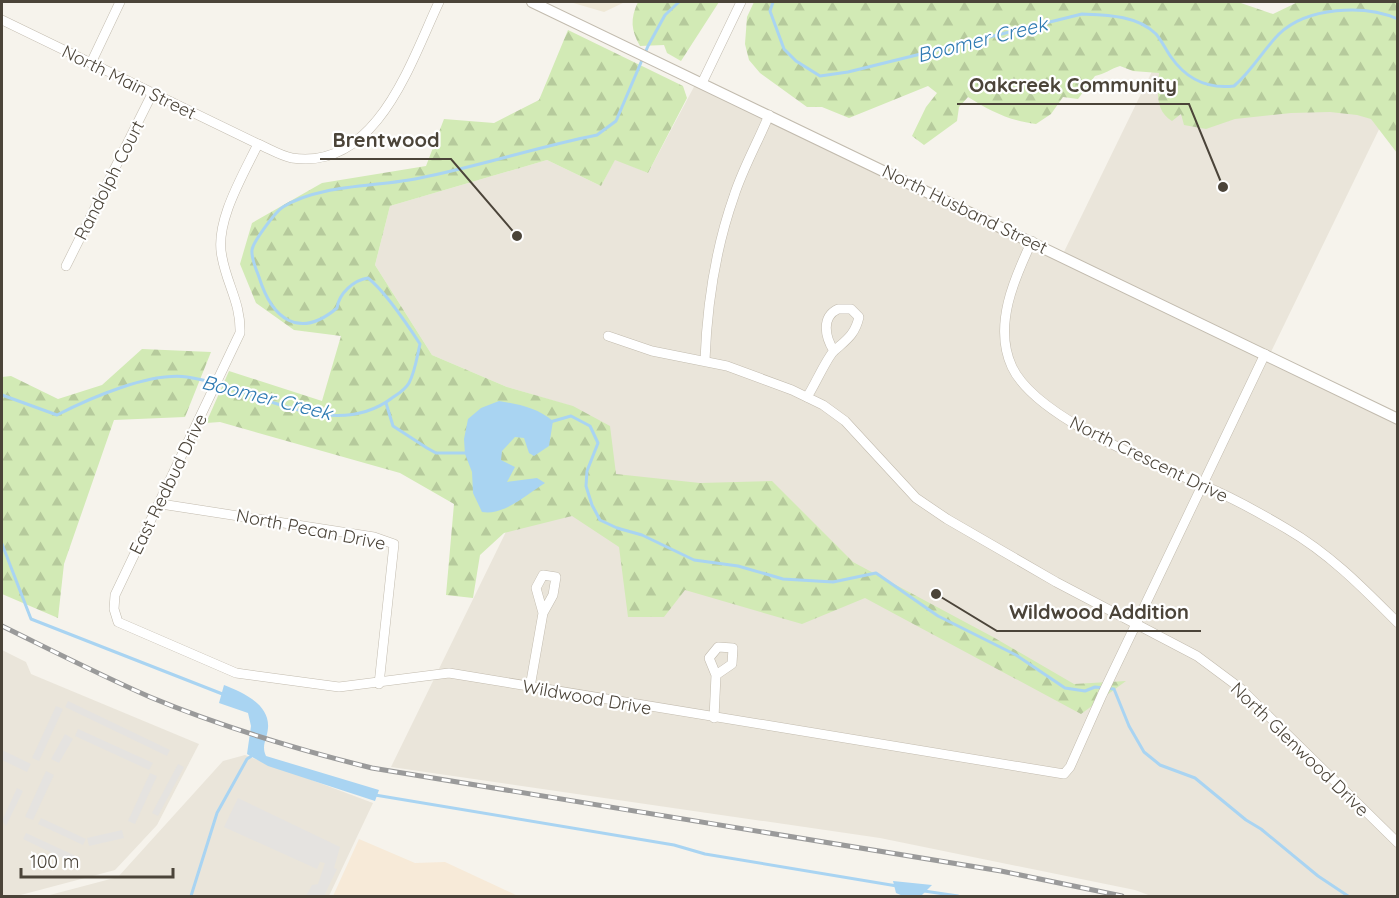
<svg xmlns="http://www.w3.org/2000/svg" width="1399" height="898" viewBox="0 0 1399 898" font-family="Quicksand,sans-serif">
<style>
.residential{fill:#eae5da}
.commercial{fill:#f7ead8}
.education{fill:#efe8d6}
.forest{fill:url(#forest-firs)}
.parking{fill:#e5e3e0}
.water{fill:#a9d4f2}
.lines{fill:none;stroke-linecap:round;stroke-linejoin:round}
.stream{stroke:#a9d4f2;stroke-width:3}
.minor-casing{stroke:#c2bbae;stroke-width:10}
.tertiary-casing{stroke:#c2bbae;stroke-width:12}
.minor{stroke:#fff;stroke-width:9}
.tertiary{stroke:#fff;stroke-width:10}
.rail-casing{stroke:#9a9a9a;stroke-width:5}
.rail{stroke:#fff;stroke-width:3;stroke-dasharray:9;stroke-linecap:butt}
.labels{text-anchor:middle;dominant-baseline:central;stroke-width:4.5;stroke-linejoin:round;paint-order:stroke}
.street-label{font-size:18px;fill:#4b4439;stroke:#fff}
.water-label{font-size:20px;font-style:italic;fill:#2e7ab2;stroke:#fff}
.leader{fill:none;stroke:#4b4439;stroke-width:2}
.callout-dot{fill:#4b4439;stroke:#fff;stroke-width:2}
.callout-label{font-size:20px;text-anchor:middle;font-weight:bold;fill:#4b4439;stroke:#fff;stroke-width:4.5;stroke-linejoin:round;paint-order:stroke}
</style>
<defs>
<pattern id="forest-firs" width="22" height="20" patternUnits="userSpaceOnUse" patternTransform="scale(1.5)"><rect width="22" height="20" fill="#d2eab5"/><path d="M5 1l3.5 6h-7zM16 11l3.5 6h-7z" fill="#b6ca9c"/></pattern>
</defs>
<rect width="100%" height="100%" fill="#f6f3ec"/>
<!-- residential -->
<g class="residential">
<polygon points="1179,16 1385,117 1268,358 1397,420 1397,896 1151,896 1135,890 880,838 391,767 568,405 507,387 432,355 375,265 390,206 547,160 601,186 615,159 648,173 696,83 1061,258"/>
<polygon points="2,650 26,662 31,674 199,744 157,825 115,870 17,896 2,896"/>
<polygon points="245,755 373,803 329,896 46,896 118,877 223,761"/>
</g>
<!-- commercial -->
<polygon class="commercial" points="359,839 415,863 445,862 518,896 333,896"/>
<!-- education -->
<polygon class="education" points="570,2 625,2 604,12"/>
<!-- forest -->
<g class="forest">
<path d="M 638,2 L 719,2 L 681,61 L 667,53 L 664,45 L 640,46 C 631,30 630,19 638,2 Z"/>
<path d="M 754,2 L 1238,2 L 1273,14 L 1298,2 L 1397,2 L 1397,153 L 1371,119 L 1357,115 L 1330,112 L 1291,113 L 1235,119 L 1206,129 L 1184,125 L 1181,114 L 1172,121 C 1154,110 1158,91 1159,73 L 1133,71 L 1120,66 C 1110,69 1105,74 1095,76 L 1078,99 L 1063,97 L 1051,114 L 1036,124 C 1010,121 990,111 968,97 L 959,107 L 957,121 L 924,145 L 912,136 L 926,107 L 937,93 L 928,86 L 849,118 L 822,107 L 807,107 L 760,73 L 749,60 L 745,44 L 747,17 Z"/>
<polygon points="568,30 683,86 687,98 648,173 615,160 601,186 547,160 390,206 375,265 432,355 507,387 573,406 610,426 616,474 700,483 772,481 853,562 993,637 1074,684 1126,681 1081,714 865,598 802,624 685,590 664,617 628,617 619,547 572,516 504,533 480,555 473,598 446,595 454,504 400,473 220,422 206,423 229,371 322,401 341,336 294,330 256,303 240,264 252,223 322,183 426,166 444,119 494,123 539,100"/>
<polygon points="142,349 211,352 185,417 114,420 64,564 58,618 2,594 2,377 11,376 58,399 102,385"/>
</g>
<!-- parking -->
<g class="parking">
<polygon points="68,701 170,750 167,756 65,707"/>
<polygon points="56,706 63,709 39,761 32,758"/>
<polygon points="78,729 153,763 149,770 75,736"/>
<polygon points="65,734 73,739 59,763 51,759"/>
<polygon points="2,750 31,764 27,772 2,760"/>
<polygon points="178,764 184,767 158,816 152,813"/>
<polygon points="46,771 54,775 33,820 25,817"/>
<polygon points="150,773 157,776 135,824 128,821"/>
<polygon points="17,788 23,791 6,826 2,821"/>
<polygon points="238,798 340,847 334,868 337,869 324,896 306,896 312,885 318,884 325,863 320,862 317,869 224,827"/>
<polygon points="41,818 86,839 83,845 38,824"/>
<polygon points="122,830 124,838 89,846 87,838"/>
<polygon points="26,833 80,858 77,865 23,839"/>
</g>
<!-- water -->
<g class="water">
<path d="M 499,401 C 518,404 538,408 553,421 L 549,446 L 534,456 L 529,453 L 524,438 L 515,437 L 502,451 L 501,460 L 515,467 L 507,482 L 537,478 L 545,483 C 527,494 504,516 482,512 L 473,493 L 472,472 L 465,454 L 464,439 L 468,419 L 481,408 Z"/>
<path d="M 224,685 C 242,692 270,704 268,728 C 267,740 261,745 266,756 L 379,790 L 375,801 L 268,766 L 247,754 L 251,726 L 248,713 L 219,703 Z"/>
<polygon points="893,881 932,885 921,896 903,896 896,893"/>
</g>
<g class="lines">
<!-- stream -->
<g class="stream">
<path d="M 773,2 L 770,11 L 784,49 L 796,61 L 820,76 L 848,72 L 1082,14 C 1106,15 1137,15 1156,34 C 1162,41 1166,50 1171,57 C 1187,80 1208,89 1234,86 C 1252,71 1263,50 1279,34 C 1307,7 1364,4 1398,19"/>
<path d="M 2,395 L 57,415 C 90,398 150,372 187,377 C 252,386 331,444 392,398 C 398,394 405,390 409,383 C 415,372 417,357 420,344 C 407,324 386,292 368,278 C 354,280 339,293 337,308 C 299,340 272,319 259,277 C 256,269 251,258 252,250 C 253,242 275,212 283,207 C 319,184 379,187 420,178 C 480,166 537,147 597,135 L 616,121 L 648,46 L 665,15 L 679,2"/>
<polyline points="386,403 393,426 427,448 436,453 467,453"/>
<polyline points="550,422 571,416 590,426 598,443 587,471 586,486 592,505 600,520 617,528 642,535 694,560 738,566 783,579 833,582 876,573 938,616 1016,655 1065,688 1085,691 1095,687 1114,689 1129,726 1144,752 1160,765 1195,778 1246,820 1261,829 1318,876 1348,896"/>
<polyline points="2,544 31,619 225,695"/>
<polyline points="375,795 674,845 705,854 897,886"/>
<polyline points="924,891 958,896"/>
<polyline points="191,896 217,813 247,759 253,755"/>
</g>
<!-- minor casing -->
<g class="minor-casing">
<g id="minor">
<path d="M 2,20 L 258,144 C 268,148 281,156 292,158 C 377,171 411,61 439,2"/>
<polyline points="91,63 120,2"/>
<polyline points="702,83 741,2"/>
<path d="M 258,144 C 243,175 214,223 222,257 C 227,285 241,303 240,333 L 115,595 L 114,609 L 118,622 L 236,673 L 339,687 L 449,673 L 1064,774 L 1070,767 L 1102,695 L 1265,354"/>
<path d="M 1032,241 C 1014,279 993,326 1012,367 C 1036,418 1151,462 1202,485 C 1232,497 1260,513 1287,529 C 1330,554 1363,588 1398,623"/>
<polyline points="66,266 152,94"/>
<polyline points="608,336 652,351 727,366 792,390 823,405 845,421 916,498 947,519 1056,582 1197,656 1240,688 1398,843"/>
<path d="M 705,360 C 707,305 716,247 734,196 C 743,168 758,142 769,115"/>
<path d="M 807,397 C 814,387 827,357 834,351 C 846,340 855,335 859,317 L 851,309 L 838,309 C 821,317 825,337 834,351"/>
<polyline points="161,504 374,537 394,544 379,684"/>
<polyline points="530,687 543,613 553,595 556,577 543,575 536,588 543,613"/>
<polyline points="714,718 716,675 732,664 733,648 718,647 709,658 716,675"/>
</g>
</g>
<!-- tertiary casing -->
<g class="tertiary-casing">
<polyline id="tertiary" points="532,2 1398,419"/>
</g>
<!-- minor -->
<use href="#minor" class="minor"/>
<!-- tertiary -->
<use href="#tertiary" class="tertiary"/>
<!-- rail casing -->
<g class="rail-casing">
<path id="rail" d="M 2,626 C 51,650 100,675 150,697 C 222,727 296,749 372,768 L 1001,871 L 1122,896"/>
</g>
<!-- rail -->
<use href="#rail" class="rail"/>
</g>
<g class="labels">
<!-- street labels -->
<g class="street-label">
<text transform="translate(129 82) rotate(26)">North Main Street</text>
<text transform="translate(109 180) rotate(-63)">Randolph Court</text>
<text transform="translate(965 209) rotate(26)">North Husband Street</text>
<text transform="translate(1149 459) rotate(26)">North Crescent Drive</text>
<text transform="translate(168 484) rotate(-64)">East Redbud Drive</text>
<text transform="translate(311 529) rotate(11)">North Pecan Drive</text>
<text transform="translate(587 697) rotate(10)">Wildwood Drive</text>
<text transform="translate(1300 749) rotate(44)">North Glenwood Drive</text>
</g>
<!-- water labels -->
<g class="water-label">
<text transform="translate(982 39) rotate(-14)">Boomer Creek</text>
<text transform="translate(267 397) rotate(14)">Boomer Creek</text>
</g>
</g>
<!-- callouts -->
<path class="leader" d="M1223 187L1189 104H957M517 236L451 159H320M936 594L997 631H1201"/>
<g class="callout-dot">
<circle cx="1223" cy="187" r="6"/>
<circle cx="517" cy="236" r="6"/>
<circle cx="936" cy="594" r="6"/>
</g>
<g class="callout-label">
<text x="1073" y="92">Oakcreek Community</text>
<text x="386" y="147">Brentwood</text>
<text x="1099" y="619">Wildwood Addition</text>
</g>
<!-- border -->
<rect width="1399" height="898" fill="none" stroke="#4b4439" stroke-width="6"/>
<!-- scale -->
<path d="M21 868v9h152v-9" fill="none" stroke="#4b4439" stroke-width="3"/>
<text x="30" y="868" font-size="18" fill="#4b4439" stroke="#ffffff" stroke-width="4.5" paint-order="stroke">100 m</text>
</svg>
